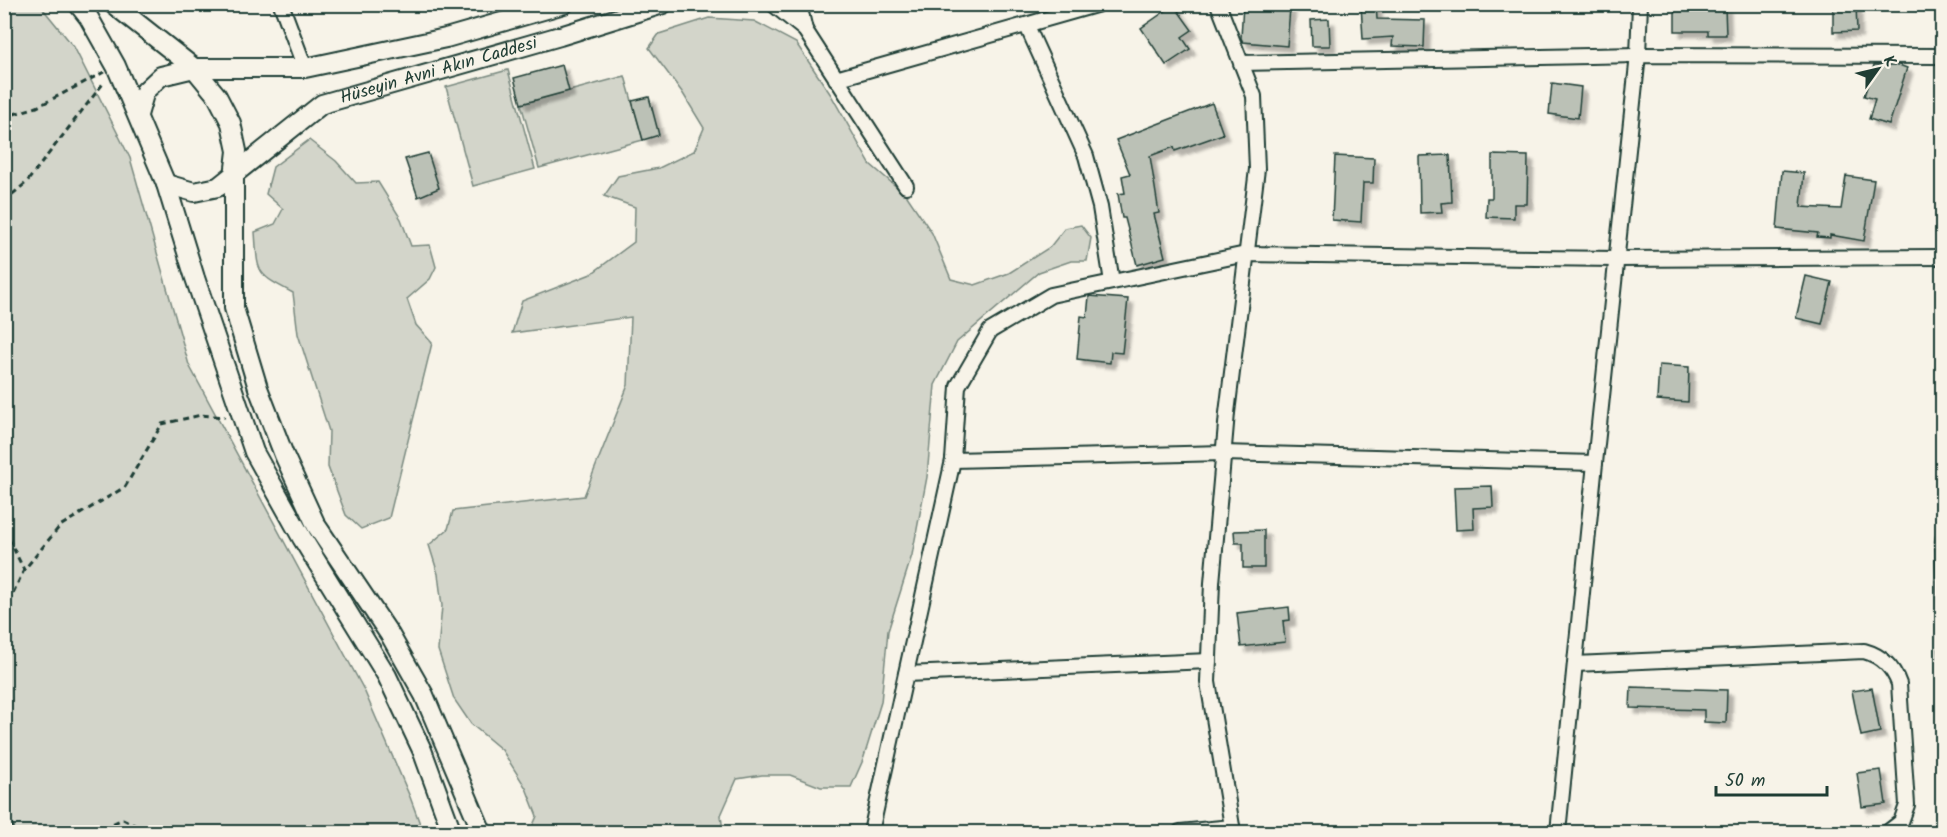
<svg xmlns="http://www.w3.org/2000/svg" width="1947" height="837" viewBox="0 0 1947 837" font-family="Kalam,sans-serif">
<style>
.green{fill:#d3d5ca;stroke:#79897f;stroke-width:1.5}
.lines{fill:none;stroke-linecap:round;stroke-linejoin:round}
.stream{stroke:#6f8077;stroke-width:4.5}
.building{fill:#bbc1b6;stroke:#1f3d34;stroke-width:1.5;filter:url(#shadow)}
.minor-casing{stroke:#1f3d34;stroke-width:18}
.secondary-casing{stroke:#1f3d34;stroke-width:22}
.path{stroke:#1f3d34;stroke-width:3;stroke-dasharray:6 4.5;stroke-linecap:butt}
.minor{stroke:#f7f3e8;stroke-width:14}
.secondary{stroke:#f7f3e8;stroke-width:18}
.labels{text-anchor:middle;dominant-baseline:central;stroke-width:4.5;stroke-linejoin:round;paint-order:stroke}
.street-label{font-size:18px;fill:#1f3d34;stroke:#f7f3e8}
</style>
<defs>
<filter id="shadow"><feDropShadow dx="5.5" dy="5.5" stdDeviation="1.5" flood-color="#0004"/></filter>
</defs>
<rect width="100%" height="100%" fill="#f7f3e8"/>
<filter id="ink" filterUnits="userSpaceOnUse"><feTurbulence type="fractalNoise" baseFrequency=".0167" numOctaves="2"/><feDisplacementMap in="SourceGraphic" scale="12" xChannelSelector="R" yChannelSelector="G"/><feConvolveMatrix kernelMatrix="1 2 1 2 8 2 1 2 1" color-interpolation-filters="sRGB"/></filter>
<g filter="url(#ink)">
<!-- green -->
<g class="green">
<polygon points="39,4 74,47 130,158 189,365 364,690 410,797 423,832 5,832 4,5"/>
<polygon points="709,18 754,21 796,43 831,95 870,164 907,196 932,233 951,279 975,285 1009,273 1050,247 1065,228 1081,225 1091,238 1087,261 1071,261 1039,272 957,342 935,385 927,477 912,555 888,631 881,702 863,760 851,787 821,787 790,775 762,775 737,779 721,815 723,832 530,832 537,816 526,788 502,750 471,724 454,699 438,650 442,606 438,574 429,545 448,529 453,511 584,496 628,385 631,317 512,333 522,301 591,274 634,242 635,207 604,196 618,176 659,168 694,151 704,128 682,92 649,48 659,34"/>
<polygon points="508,70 535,169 473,186 446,87"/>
<polygon points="625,76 643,140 539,168 521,104"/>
<path d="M 309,140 L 336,161 L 356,183 L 378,182 L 401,219 L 411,246 L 430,245 L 436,267 L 430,279 L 407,299 L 416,325 L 432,343 L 389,518 L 361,529 L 346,515 L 328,467 L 329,431 L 298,334 L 293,293 C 255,273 258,274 255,232 L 275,224 L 283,209 L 266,194 L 273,167 Z"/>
</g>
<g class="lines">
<!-- stream -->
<polyline class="stream" points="1942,511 1936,541 1942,705"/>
</g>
<!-- building -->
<g class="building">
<polygon points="1243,4 1290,8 1287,46 1243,42 1241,38"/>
<polygon points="1361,4 1376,4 1377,19 1425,20 1424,47 1392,46 1393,37 1363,39"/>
<polygon points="1833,4 1856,4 1857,31 1833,32"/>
<polygon points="1174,5 1192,30 1182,37 1190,49 1166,65 1141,28"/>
<polygon points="1708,7 1725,7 1726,35 1708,35 1708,31 1675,31 1675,11 1708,11"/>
<polygon points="1329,19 1330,46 1312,46 1311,20"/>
<polygon points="562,65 569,91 521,104 514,78"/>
<polygon points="1874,65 1899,65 1907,68 1889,125 1869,119 1875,99 1864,96"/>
<polygon points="1552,83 1581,87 1578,118 1549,114"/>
<polygon points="649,97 659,135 643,140 632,101"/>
<polygon points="1212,103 1223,134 1175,151 1174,147 1150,156 1159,213 1154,214 1165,257 1137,265 1125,218 1122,218 1118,194 1125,193 1122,176 1130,174 1116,140"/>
<polygon points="428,153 439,188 418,197 405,159"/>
<polygon points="1450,155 1452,202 1441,203 1442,212 1420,213 1419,156"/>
<polygon points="1492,155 1528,156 1527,204 1514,204 1514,218 1486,217 1487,198 1492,198"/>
<polygon points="1335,156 1374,158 1373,183 1363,183 1361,222 1332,220"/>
<polygon points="1782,171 1804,173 1801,207 1841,209 1846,176 1874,180 1864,241 1830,235 1830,238 1817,237 1818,233 1777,229"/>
<polygon points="1806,276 1832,282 1822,324 1796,318"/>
<polygon points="1089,296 1128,299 1122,353 1111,352 1110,363 1077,359 1081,316 1087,317"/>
<polygon points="1659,365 1689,367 1688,402 1657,400"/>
<polygon points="1492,486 1493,507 1473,508 1474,529 1456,530 1454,487"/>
<polygon points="1264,530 1264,568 1243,568 1243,543 1235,543 1234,531"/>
<polygon points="1289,607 1290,620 1283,621 1285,642 1241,647 1237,613"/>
<polygon points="1631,687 1727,690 1726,723 1704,722 1704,710 1630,708"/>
<polygon points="1872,688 1880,732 1861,736 1852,691"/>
<polygon points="1881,770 1886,804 1862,807 1857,773"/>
</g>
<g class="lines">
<!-- minor casing -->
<g class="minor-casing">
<g id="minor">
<polyline points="281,4 305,68"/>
<polyline points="773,4 805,30 906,186"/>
<polyline points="799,4 805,30"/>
<polyline points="1218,4 1254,96 1257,169 1227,413 1212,583 1208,682 1233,832"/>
<polyline points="1027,26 1086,156 1100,207 1112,282"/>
<polyline points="1241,63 1638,55 1942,56"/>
<polyline points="836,79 1099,4"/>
<polyline points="953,460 1223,453 1595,463"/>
<path d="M 1575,664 L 1864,651 C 1882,656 1893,667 1899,684 L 1907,805 L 1901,822 L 1888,832"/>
<polyline points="906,674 1209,661"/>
<polyline points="871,832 953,460 958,386 990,331 1051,295 1246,254 1616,259 1942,257"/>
<polyline points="1180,832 1232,827"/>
<polyline points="1558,832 1595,463 1638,55 1640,4"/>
</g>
</g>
<!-- secondary casing -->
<g class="secondary-casing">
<g id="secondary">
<polyline points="78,4 89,18 116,66 166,184 195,278 254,452 302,538 387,676 422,750 452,832"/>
<polyline points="113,4 194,68 217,96 231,123 237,151 234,176 234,308 258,388 284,455 316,525 390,635 424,695 482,832"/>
<polyline points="138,115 145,91 161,76 194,68 305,68 446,38 564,4"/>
<path id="s1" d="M 166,184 L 194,192 L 218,187 L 322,104 L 560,36 L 663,4"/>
</g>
</g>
<!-- path -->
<g class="path">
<polyline points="4,117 37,107 104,72"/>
<polyline points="4,201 26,183 105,81"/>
<polyline points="4,529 24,570"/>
<polyline points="4,612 24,570 60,526 125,487 162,424 201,415 225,417"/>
<polyline points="4,815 17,832"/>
<polyline points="94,832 123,819 148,832"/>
</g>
<!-- minor -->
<use href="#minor" class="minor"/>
<!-- secondary -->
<use href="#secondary" class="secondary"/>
</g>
</g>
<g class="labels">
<!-- street labels -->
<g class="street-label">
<text stroke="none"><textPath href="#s1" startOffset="308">Hüseyin Avni Akın Caddesi</textPath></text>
</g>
</g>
<!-- margin -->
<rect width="1947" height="837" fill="none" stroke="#f7f3e8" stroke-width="24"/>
<rect x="12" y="12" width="1923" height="813" fill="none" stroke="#1f3d34" stroke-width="2" filter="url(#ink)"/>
<!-- north arrow -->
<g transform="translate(1878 69) rotate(56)" stroke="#f7f3e8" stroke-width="4.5" paint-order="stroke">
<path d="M0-4.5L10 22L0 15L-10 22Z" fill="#1f3d34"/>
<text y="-9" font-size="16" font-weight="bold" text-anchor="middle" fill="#1f3d34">K</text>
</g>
<!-- scale -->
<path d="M1716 786v9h111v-9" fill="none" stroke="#1f3d34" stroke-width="3"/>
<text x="1725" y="786" font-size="18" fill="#1f3d34" stroke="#f7f3e8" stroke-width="4.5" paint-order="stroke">50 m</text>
</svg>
